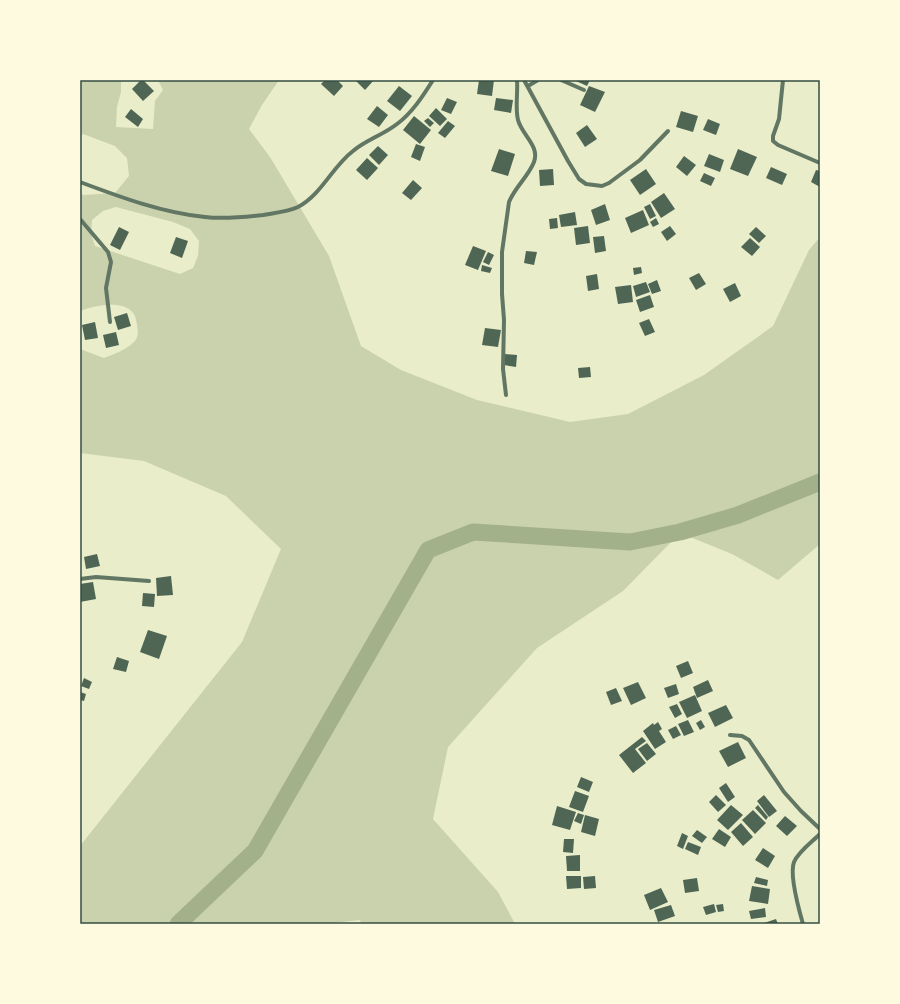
<svg xmlns="http://www.w3.org/2000/svg" width="900" height="1004" viewBox="0 0 900 1004" font-family="'Nunito Sans',sans-serif">
<style>
.green{fill:#cad2ad;fill-rule:evenodd}
.lines{fill:none;stroke-linecap:round;stroke-linejoin:round}
.river{stroke:#a3b18a;stroke-width:17}
.building{fill:#4f6655}
.minor{stroke:#617663;stroke-width:4}
.neatline{fill:none;stroke:#344e41;stroke-width:1.5}
</style>
<rect width="100%" height="100%" fill="#e9edc9"/>
<!-- green -->
<path class="green" d="M 80,80 L 121,80 L 121,92 L 117,107 L 116,127 L 153,129 L 155,101 L 163,90 L 158,80 L 279,80 L 262,105 L 249,129 L 270,157 L 329,256 L 361,346 L 401,370 L 477,400 L 570,422 L 628,414 L 704,375 L 773,326 L 809,250 L 820,237 L 820,544 L 778,580 L 732,554 L 680,533 L 623,591 L 537,648 L 448,747 L 433,819 L 498,892 L 515,924 L 361,924 L 360,920 L 325,924 L 80,924 L 80,846 L 242,642 L 281,549 L 226,496 L 144,461 L 80,453 L 80,349 L 104,358 C 114,354 126,350 134,342 C 139,337 138,331 137,324 C 136,321 136,316 133,313 C 123,299 93,306 80,311 L 80,192 L 83,195 L 115,193 L 129,176 L 127,158 L 115,146 L 83,134 L 80,137 ZM 116,207 L 173,222 L 190,229 L 199,241 L 198,256 L 193,268 L 180,274 L 95,246 L 91,234 L 92,220 L 103,211 Z"/>
<g class="lines">
<!-- river -->
<polyline class="river" points="178,924 255,851 428,550 473,532 630,542 680,532 738,515 820,482"/>
</g>
<!-- building -->
<g class="building">
<polygon points="141,80 143,80 154,91 143,101 132,89"/>
<polygon points="325,80 337,80 343,86 334,96 321,84"/>
<polygon points="357,80 374,80 365,90 356,81"/>
<polygon points="479,80 494,80 492,96 477,94"/>
<polygon points="576,80 590,80 587,86 576,81"/>
<polygon points="399,86 412,96 400,111 387,101"/>
<polygon points="589,86 605,92 595,112 580,105"/>
<polygon points="447,98 457,102 451,114 441,110"/>
<polygon points="496,98 513,100 511,113 494,110"/>
<polygon points="377,106 388,115 379,127 367,119"/>
<polygon points="436,108 447,119 440,126 429,116"/>
<polygon points="131,109 143,119 138,127 125,117"/>
<polygon points="681,111 698,116 693,132 676,127"/>
<polygon points="414,116 431,130 420,144 403,130"/>
<polygon points="428,118 434,123 430,127 424,121"/>
<polygon points="708,119 720,124 716,135 703,130"/>
<polygon points="448,121 455,126 445,138 438,133"/>
<polygon points="587,125 597,139 585,147 576,133"/>
<polygon points="416,144 425,147 420,161 411,157"/>
<polygon points="378,146 388,155 379,165 369,155"/>
<polygon points="499,149 515,154 508,176 491,171"/>
<polygon points="738,149 757,157 748,176 730,169"/>
<polygon points="709,154 724,160 720,172 704,166"/>
<polygon points="684,156 696,165 687,176 676,167"/>
<polygon points="367,158 378,168 367,180 356,170"/>
<polygon points="771,167 787,174 782,185 766,178"/>
<polygon points="553,169 554,185 540,186 539,170"/>
<polygon points="646,169 656,184 640,195 630,180"/>
<polygon points="816,170 820,171 820,187 811,182"/>
<polygon points="704,173 715,178 711,186 700,181"/>
<polygon points="413,180 422,188 411,200 402,193"/>
<polygon points="664,193 675,209 661,218 651,202"/>
<polygon points="605,204 610,220 596,225 591,210"/>
<polygon points="650,204 656,216 650,219 644,207"/>
<polygon points="643,210 649,225 631,233 625,218"/>
<polygon points="575,212 577,225 561,227 559,215"/>
<polygon points="557,218 558,228 550,229 549,219"/>
<polygon points="656,218 659,224 653,227 650,222"/>
<polygon points="588,226 590,243 576,245 574,228"/>
<polygon points="670,226 676,234 667,241 661,232"/>
<polygon points="119,227 129,232 120,250 110,245"/>
<polygon points="756,227 766,236 759,243 749,234"/>
<polygon points="604,236 606,251 595,253 593,237"/>
<polygon points="176,237 188,241 182,258 170,253"/>
<polygon points="750,238 760,247 752,256 741,247"/>
<polygon points="473,246 486,251 478,270 465,265"/>
<polygon points="526,251 537,252 534,265 524,263"/>
<polygon points="488,252 494,255 489,265 483,262"/>
<polygon points="482,265 492,268 490,273 481,271"/>
<polygon points="641,267 642,273 634,275 633,268"/>
<polygon points="699,273 706,284 696,290 689,278"/>
<polygon points="597,274 599,289 588,291 586,276"/>
<polygon points="657,280 661,291 652,294 648,284"/>
<polygon points="646,282 650,292 636,297 633,286"/>
<polygon points="735,283 741,296 730,302 723,289"/>
<polygon points="631,285 633,302 618,304 615,287"/>
<polygon points="650,295 654,307 640,312 636,300"/>
<polygon points="127,313 131,326 118,330 114,317"/>
<polygon points="649,319 655,332 645,336 639,323"/>
<polygon points="95,322 98,338 85,340 82,325"/>
<polygon points="485,328 501,330 498,347 482,345"/>
<polygon points="116,332 119,345 106,348 103,335"/>
<polygon points="505,354 517,355 516,367 504,365"/>
<polygon points="590,367 591,377 579,378 578,368"/>
<polygon points="97,554 100,566 86,569 84,557"/>
<polygon points="171,576 173,595 157,596 156,578"/>
<polygon points="93,582 96,599 80,602 80,584"/>
<polygon points="143,593 155,594 154,607 142,606"/>
<polygon points="148,630 167,636 159,659 140,652"/>
<polygon points="117,657 129,661 126,672 113,669"/>
<polygon points="688,661 693,673 681,678 676,666"/>
<polygon points="84,678 92,682 89,689 81,686"/>
<polygon points="708,680 713,691 697,698 693,687"/>
<polygon points="638,682 646,698 631,705 623,688"/>
<polygon points="676,684 679,694 668,698 664,688"/>
<polygon points="616,688 622,701 611,705 606,692"/>
<polygon points="80,692 86,694 84,701 80,700"/>
<polygon points="695,695 702,711 687,718 679,702"/>
<polygon points="677,704 682,714 675,718 669,707"/>
<polygon points="726,705 733,718 715,727 708,713"/>
<polygon points="688,720 694,732 684,736 678,724"/>
<polygon points="701,720 705,727 700,730 696,723"/>
<polygon points="658,722 662,729 659,731 666,742 655,749 643,731 653,723 654,725"/>
<polygon points="676,726 681,735 673,739 668,730"/>
<polygon points="642,737 646,741 635,749 646,763 633,773 619,755"/>
<polygon points="738,742 746,758 728,767 719,751"/>
<polygon points="647,743 656,754 647,761 638,749"/>
<polygon points="581,777 593,782 589,792 577,787"/>
<polygon points="726,783 735,797 728,802 719,788"/>
<polygon points="575,791 589,796 583,812 569,807"/>
<polygon points="716,795 726,805 718,812 709,802"/>
<polygon points="764,795 777,811 769,817 757,801"/>
<polygon points="731,805 743,815 728,830 717,820"/>
<polygon points="758,805 768,817 766,820 755,808"/>
<polygon points="557,806 576,812 570,830 552,825"/>
<polygon points="753,810 766,823 755,834 742,820"/>
<polygon points="578,813 584,815 581,824 574,821"/>
<polygon points="585,815 599,819 595,836 581,832"/>
<polygon points="785,816 797,826 787,836 776,826"/>
<polygon points="741,823 753,837 743,846 731,832"/>
<polygon points="719,829 731,837 725,847 712,839"/>
<polygon points="697,830 707,837 702,843 692,836"/>
<polygon points="682,833 688,836 683,849 677,846"/>
<polygon points="564,839 574,839 573,853 563,852"/>
<polygon points="688,842 701,847 698,855 685,849"/>
<polygon points="763,848 775,856 768,868 755,860"/>
<polygon points="580,855 580,871 567,871 566,856"/>
<polygon points="566,876 581,876 581,888 567,889"/>
<polygon points="595,876 596,888 584,889 583,877"/>
<polygon points="756,877 768,880 767,886 754,883"/>
<polygon points="697,878 699,891 685,893 683,880"/>
<polygon points="752,886 770,889 768,904 749,901"/>
<polygon points="661,888 668,902 650,910 644,895"/>
<polygon points="714,904 716,912 706,915 703,907"/>
<polygon points="723,904 724,911 718,912 716,905"/>
<polygon points="671,905 675,916 658,922 654,910"/>
<polygon points="765,908 766,917 751,919 749,911"/>
<polygon points="776,919 778,924 761,924"/>
</g>
<g class="lines">
<!-- minor -->
<g class="minor">
<polyline points="524,80 568,161 579,179 586,184 602,186 609,183 640,160 668,131"/>
<polyline points="561,80 584,90"/>
<polyline points="783,80 779,119 773,136 773,141 778,145 820,163"/>
<polyline points="528,86 538,80"/>
<path d="M 80,182 C 120,197 163,213 205,217 C 222,219 246,217 263,215 C 274,213 287,212 298,207 C 322,194 332,167 353,151 C 366,140 383,135 397,124 C 412,113 423,96 433,80"/>
<polyline points="80,219 108,252 111,262 106,288 110,322"/>
<path d="M 506,395 L 503,369 L 504,320 L 502,294 L 502,252 L 509,202 C 515,187 528,177 534,162 C 540,146 522,135 518,120 C 515,108 518,93 517,80"/>
<polyline points="80,579 96,577 149,581"/>
<polyline points="730,735 742,736 749,740 784,792 801,811 820,829"/>
<path d="M 803,924 C 799,910 789,875 794,862 C 799,851 812,842 820,834"/>
</g>
</g>
<!-- border -->
<rect width="900" height="1004" fill="none" stroke="#fefae0" stroke-width="162"/>
<rect x="81" y="81" width="738" height="842" class="neatline"/>
</svg>
